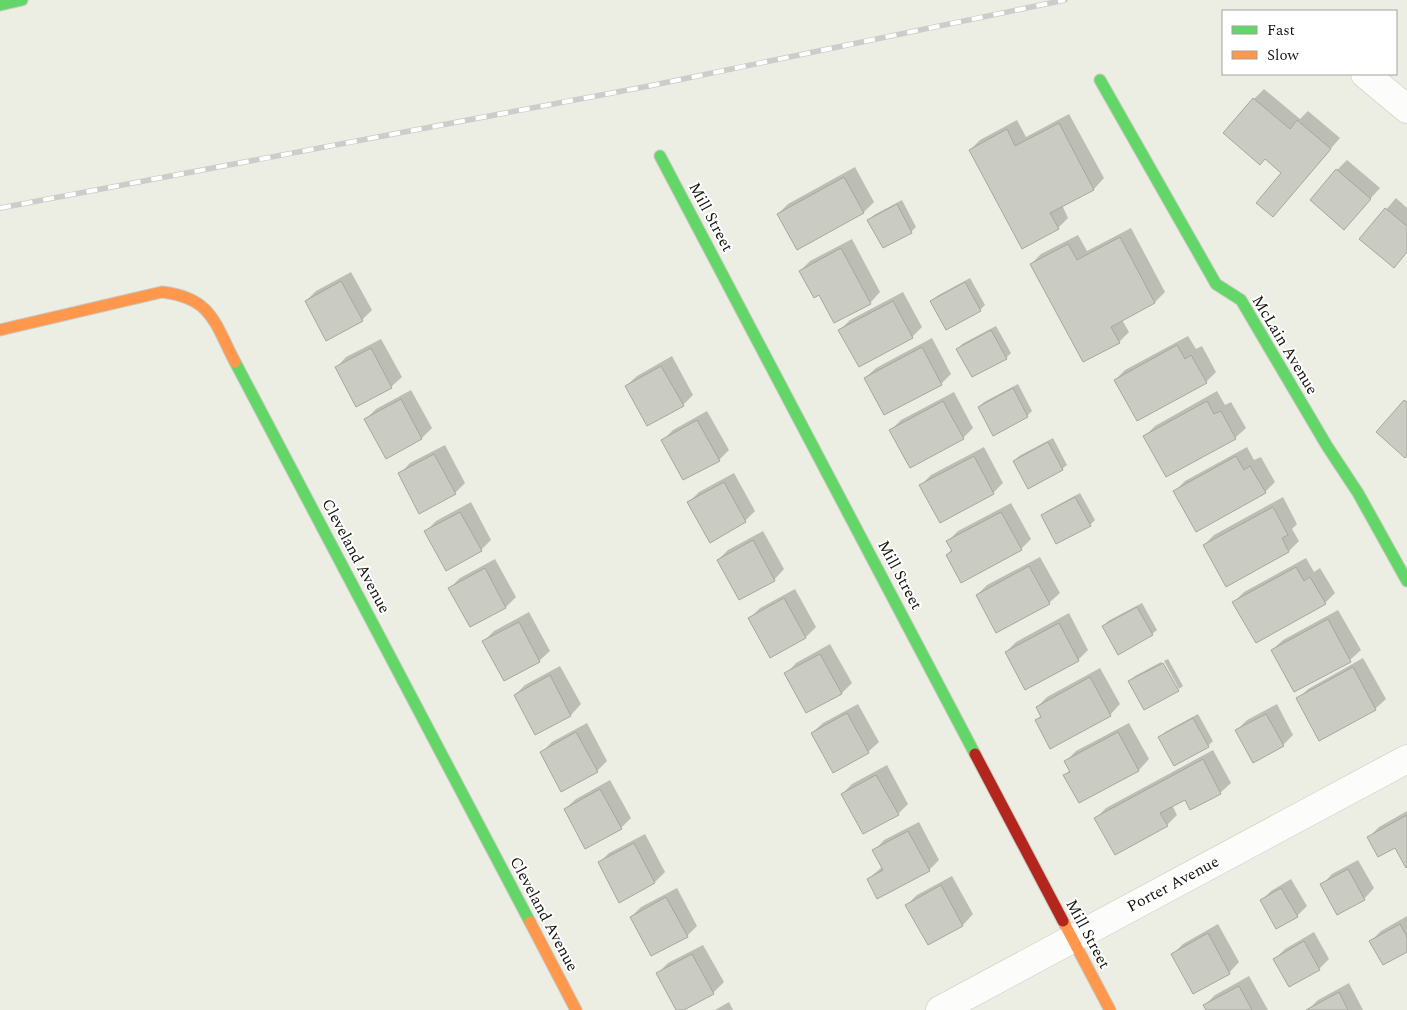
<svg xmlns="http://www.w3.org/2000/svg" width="1407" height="1010" viewBox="0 0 1407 1010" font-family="Spectral,serif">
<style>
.shadow{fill:#0003}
.building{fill:#cacbc3;stroke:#a6a79f}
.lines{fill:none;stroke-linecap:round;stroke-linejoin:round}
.street-casing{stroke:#c8c9c1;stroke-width:29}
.fast-casing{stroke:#c8c9c1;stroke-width:13}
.slow-casing{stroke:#c8c9c1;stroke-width:13}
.jam-casing{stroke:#c8c9c1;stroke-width:13}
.street{stroke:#fcfcfb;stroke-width:28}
.fast{stroke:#63d668;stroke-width:11}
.slow{stroke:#ff974d;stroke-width:11}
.jam{stroke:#b3261e;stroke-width:11}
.rail-casing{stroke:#ccccca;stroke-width:5.5}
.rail{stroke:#fff;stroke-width:4;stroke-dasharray:11;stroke-linecap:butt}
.labels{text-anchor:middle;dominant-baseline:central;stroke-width:4;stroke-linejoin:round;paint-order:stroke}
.street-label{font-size:16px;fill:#13140e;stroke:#fff}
</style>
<rect width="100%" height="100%" fill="#eceee3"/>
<!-- shadow -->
<g class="shadow">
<polygon points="1264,89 1300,119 1308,111 1340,138 1273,215 1283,173 1254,99"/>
<polygon points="1069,114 1104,178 1094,189 1062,205 1068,218 1058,228 970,150 980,140 1017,120 1026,137"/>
<polygon points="1347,160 1380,188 1344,228 1337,170"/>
<polygon points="855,167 874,202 864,212 797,249 778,214 788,204"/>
<polygon points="1396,198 1407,208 1407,252 1393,266 1361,239"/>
<polygon points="902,200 916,227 911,232 869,220 874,215"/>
<polygon points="1131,228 1165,292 1155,302 1122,320 1129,332 1119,342 1031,264 1041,254 1078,235 1087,251"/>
<polygon points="852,239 880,292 870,303 820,293 800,271 810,261"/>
<polygon points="351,272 372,310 362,320 306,301 316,291"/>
<polygon points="970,278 985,305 980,310 932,301 937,296"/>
<polygon points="903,292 922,327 912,337 840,330 850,320"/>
<polygon points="996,326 1011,353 1006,358 958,349 962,344"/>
<polygon points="1188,336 1196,349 1202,346 1216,372 1206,382 1115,380 1125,370"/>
<polygon points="932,338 951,374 941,384 865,378 876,368"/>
<polygon points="381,339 402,377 391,387 336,368 346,357"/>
<polygon points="672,356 693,395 683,405 626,386 637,376"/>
<polygon points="1018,384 1032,411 1027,416 979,407 984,402"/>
<polygon points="411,390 432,428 422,438 386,457 366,419 376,409"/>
<polygon points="1217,391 1225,405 1231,402 1246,428 1235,438 1167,476 1145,436 1155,426"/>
<polygon points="954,392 973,428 963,438 891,430 901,420"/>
<polygon points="707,411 729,450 719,460 663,440 673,430"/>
<polygon points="1053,438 1067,465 1062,469 1014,461 1019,456"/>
<polygon points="445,445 465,483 455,493 400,474 410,463"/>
<polygon points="984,447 1003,483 993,493 921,485 931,475"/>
<polygon points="1247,447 1254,460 1261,457 1275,482 1265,492 1175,491 1185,481"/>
<polygon points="734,473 755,511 745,521 689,502 699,492"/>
<polygon points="1080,493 1095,520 1090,525 1042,516 1047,511"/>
<polygon points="1283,497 1297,524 1292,529 1299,541 1289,551 1204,545 1214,535"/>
<polygon points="471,502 491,540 481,550 426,531 436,521"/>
<polygon points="1011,503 1031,539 1021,549 947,555 952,549 948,541 958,531"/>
<polygon points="763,531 784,569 774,580 718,560 728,550"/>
<polygon points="1040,557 1060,593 1049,603 977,595 987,585"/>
<polygon points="1306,558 1314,572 1320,568 1335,593 1325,603 1234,602 1244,592"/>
<polygon points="495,559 516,597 506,607 470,626 450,588 460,578"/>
<polygon points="795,589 816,627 806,637 749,619 760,608"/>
<polygon points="1142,603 1157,630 1152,634 1104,626 1108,621"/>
<polygon points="1338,610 1361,650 1350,660 1294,691 1272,650 1283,640"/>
<polygon points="529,612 550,651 539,661 504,679 484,641 494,631"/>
<polygon points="1069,613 1088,650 1078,660 1026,688 1006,652 1016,642"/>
<polygon points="830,644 852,683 842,693 807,712 786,674 796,663"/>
<polygon points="1363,658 1386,699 1375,709 1319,739 1298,699 1308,689"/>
<polygon points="1168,659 1183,686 1179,689 1164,661"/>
<polygon points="1161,662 1177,691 1130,681 1135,676"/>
<polygon points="560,666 581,704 571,715 535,733 515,695 525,685"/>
<polygon points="1100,668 1120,704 1110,715 1036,720 1042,715 1037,707 1047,697"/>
<polygon points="858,704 879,742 868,752 834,771 812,733 823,723"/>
<polygon points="1277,704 1293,735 1283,745 1237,730 1247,720"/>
<polygon points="1198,714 1213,741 1208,746 1160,737 1165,732"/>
<polygon points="587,723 607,761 597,771 542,752 552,742"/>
<polygon points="1129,723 1149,759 1139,770 1079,801 1065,775 1070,770 1066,761 1076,751"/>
<polygon points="1213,750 1231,783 1220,793 1191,809 1185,798 1172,805 1177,815 1167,825 1096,818 1106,808"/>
<polygon points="887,765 908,804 898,814 842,794 852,784"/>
<polygon points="610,780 631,818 621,828 565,809 576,799"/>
<polygon points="1407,811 1407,866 1395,847 1369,837 1379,827"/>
<polygon points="919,822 939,860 929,870 868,879 882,867 874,851 884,840"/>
<polygon points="645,834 665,872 655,882 599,863 609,853"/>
<polygon points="1358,860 1374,888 1364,899 1322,885 1332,874"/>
<polygon points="952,876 973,914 963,925 928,944 907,905 917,895"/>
<polygon points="1291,879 1307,906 1297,916 1261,901 1271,891"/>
<polygon points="677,888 697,926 687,936 631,917 641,907"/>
<polygon points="1407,916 1407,950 1371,941 1381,931"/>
<polygon points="1218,924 1239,962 1229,973 1173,954 1183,944"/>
<polygon points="1314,932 1329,959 1319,969 1275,959 1285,949"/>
<polygon points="703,945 724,982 713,993 681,1010 678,1010 658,973 668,963"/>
<polygon points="1249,976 1268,1010 1207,1010 1204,1006 1215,995"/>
<polygon points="1349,983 1363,1010 1308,1010 1318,1000"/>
<polygon points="729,1002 733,1010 715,1010"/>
</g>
<!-- building -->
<g class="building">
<polygon points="1253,98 1290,129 1297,120 1331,149 1273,217 1256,203 1281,173 1265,159 1260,165 1223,133"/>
<polygon points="1059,123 1094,190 1050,213 1059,229 1022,249 969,150 1007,129 1015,146"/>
<polygon points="1336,169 1371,199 1344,230 1310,200"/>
<polygon points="844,177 864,213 797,250 777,214"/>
<polygon points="897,204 912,233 883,248 867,220"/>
<polygon points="1385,208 1407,226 1407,252 1394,268 1359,239"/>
<polygon points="1120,237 1155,303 1111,327 1120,343 1083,362 1030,264 1068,244 1077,260"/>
<polygon points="841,248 871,304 834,323 819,295 814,298 799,271"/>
<polygon points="341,281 363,321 326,341 305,301"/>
<polygon points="965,282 981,311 946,330 930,301"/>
<polygon points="893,301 913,338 859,367 838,330"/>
<polygon points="991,330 1007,359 972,377 956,349"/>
<polygon points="1177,345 1185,359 1191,355 1207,383 1137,421 1114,380"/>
<polygon points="922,347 942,385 884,415 864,378"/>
<polygon points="371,348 392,388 356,407 335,367"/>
<polygon points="661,366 684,406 647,426 625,386"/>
<polygon points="1013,388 1028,417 993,436 978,407"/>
<polygon points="401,399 422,439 386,459 364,419"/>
<polygon points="1404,400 1407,402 1407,456 1405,458 1376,432"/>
<polygon points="943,401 964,439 910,468 889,430"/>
<polygon points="1207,401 1214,414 1221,411 1236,439 1166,477 1143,436"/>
<polygon points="697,420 720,461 683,480 661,440"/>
<polygon points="1048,442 1063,470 1028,489 1013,461"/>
<polygon points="434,454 456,494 419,514 398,473"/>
<polygon points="974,456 994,494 940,523 919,485"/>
<polygon points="1236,456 1244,470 1250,466 1266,493 1196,532 1173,491"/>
<polygon points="724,482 746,522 710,543 687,502"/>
<polygon points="1075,497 1091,526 1056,544 1041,515"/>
<polygon points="1273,507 1288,535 1282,538 1289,552 1226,587 1203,545"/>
<polygon points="460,512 482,551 446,571 424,531"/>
<polygon points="1001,512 1022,550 961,583 946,555 952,551 946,541"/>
<polygon points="753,540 775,581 739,600 717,560"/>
<polygon points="1029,566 1050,604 996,633 976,595"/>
<polygon points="1296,567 1304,581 1310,577 1326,604 1256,643 1232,602"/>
<polygon points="485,568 506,608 470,627 448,588"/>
<polygon points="784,598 806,638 770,658 748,618"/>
<polygon points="1137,607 1153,635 1118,655 1102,626"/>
<polygon points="1328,619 1351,662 1294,692 1271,650"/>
<polygon points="519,622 540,662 504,681 482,641"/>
<polygon points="1059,623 1079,661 1025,690 1005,652"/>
<polygon points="820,654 842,694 806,713 784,673"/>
<polygon points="1163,663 1179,691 1144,710 1128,681"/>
<polygon points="1353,667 1376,710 1319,741 1296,698"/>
<polygon points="550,675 571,716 535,735 514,695"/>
<polygon points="1090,677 1111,716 1050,749 1035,720 1041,717 1036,707"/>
<polygon points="847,713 869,753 833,773 811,733"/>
<polygon points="1266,714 1284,746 1253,763 1235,730"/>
<polygon points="1193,718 1209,747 1174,766 1158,737"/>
<polygon points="576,732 598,772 561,792 540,752"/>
<polygon points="1118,732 1139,771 1079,803 1063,775 1070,772 1064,761"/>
<polygon points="1203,759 1221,794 1190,810 1185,800 1160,813 1168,826 1115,855 1094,818"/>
<polygon points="876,775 899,815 863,834 841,794"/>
<polygon points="600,789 622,829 585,849 564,809"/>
<polygon points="1407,815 1407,867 1406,868 1395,848 1378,857 1367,837"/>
<polygon points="908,831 930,871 877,899 867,879 883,870 872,850"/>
<polygon points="634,843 655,883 619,903 598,862"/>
<polygon points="1348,869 1365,900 1337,915 1320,884"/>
<polygon points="941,885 963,926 928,945 905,905"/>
<polygon points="1281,888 1298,917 1276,929 1260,900"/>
<polygon points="666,897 688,937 651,956 630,917"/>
<polygon points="1400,924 1407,937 1407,952 1383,965 1369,941"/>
<polygon points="1208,933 1230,974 1193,994 1171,954"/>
<polygon points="1304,941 1320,970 1289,987 1273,959"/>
<polygon points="692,954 714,994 684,1010 676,1010 656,973"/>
<polygon points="1239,986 1252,1010 1206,1010 1203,1005"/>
<polygon points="1339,992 1348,1010 1306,1010"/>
</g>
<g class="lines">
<!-- street casing -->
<g class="street-casing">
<g id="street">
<polyline points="1365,74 1407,109"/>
<polyline points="940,1010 1407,759"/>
</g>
</g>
<!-- fast casing -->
<g class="fast-casing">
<g id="fast">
<polyline points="0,5 22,0"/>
<polyline points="1100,80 1216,284 1241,300 1327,446 1358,493 1407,581"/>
<polyline points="660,156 975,754"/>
<polyline points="235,362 530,922"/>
</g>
</g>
<!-- slow casing -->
<g class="slow-casing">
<g id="slow">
<path d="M 0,330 L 162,292 C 212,298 214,322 235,362"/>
<polyline points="1063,921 1110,1010"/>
<polyline points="530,922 576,1010"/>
</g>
</g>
<!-- jam casing -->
<g class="jam-casing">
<polyline id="jam" points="975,754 1063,921"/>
</g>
<!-- street -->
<use href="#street" class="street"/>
<!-- fast -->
<use href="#fast" class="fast"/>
<!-- slow -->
<use href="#slow" class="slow"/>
<!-- jam -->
<use href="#jam" class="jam"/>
<!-- rail casing -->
<g class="rail-casing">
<polyline id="rail" points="0,208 649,86 1065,0"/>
</g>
<!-- rail -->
<use href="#rail" class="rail"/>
</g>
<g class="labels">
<!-- street labels -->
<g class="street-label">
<text transform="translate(711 217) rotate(62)">Mill Street</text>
<text transform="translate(1285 345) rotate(59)">McLain Avenue</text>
<text transform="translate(356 556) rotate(62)">Cleveland Avenue</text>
<text transform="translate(900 575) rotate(62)">Mill Street</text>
<text transform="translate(1173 884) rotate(-28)">Porter Avenue</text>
<text transform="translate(544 914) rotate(62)">Cleveland Avenue</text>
<text transform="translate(1088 934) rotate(62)">Mill Street</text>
</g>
</g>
<!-- legend -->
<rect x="1222" y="10" width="175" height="65" fill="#ffffff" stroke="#a1a19f"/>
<rect x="1232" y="26" width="25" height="8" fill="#63d668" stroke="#a1a19f"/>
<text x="1267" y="35" font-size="15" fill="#13140e">Fast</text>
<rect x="1232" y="51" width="25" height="8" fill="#ff974d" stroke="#a1a19f"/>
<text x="1267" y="60" font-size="15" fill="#13140e">Slow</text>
</svg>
